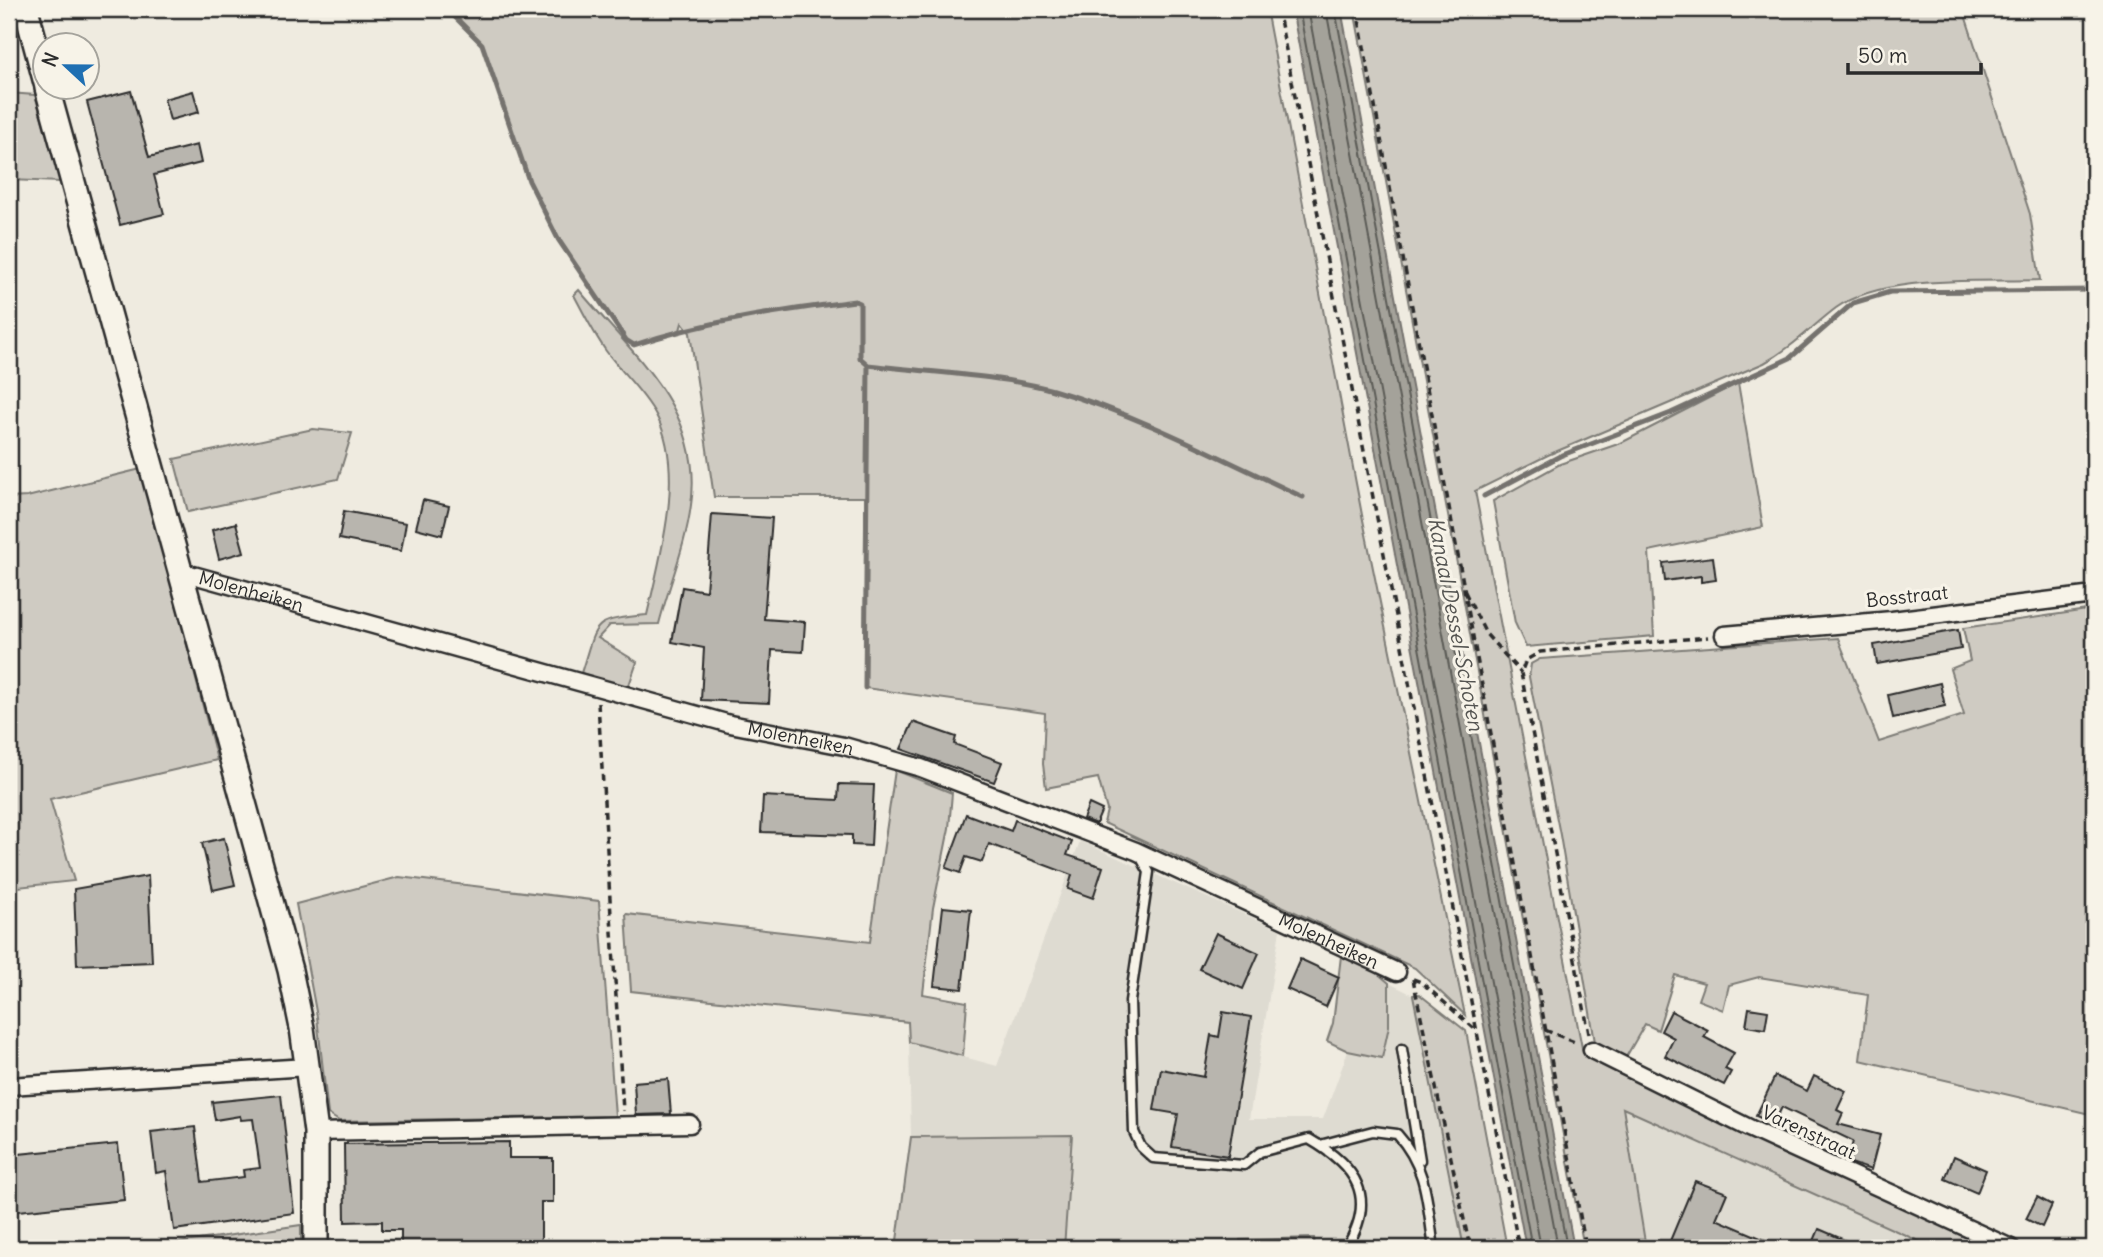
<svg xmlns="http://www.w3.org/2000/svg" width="2103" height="1257" viewBox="0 0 2103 1257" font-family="Delius,sans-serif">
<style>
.built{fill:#dedbd1}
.green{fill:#cfcbc2;stroke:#7d7b76;stroke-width:2}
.water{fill:#a4a29a;stroke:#74726e;stroke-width:2}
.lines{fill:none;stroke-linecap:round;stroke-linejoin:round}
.shore{stroke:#5b5b57;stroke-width:2}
.stream{stroke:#74726e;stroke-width:5}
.building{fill:#b8b5ae;stroke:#2b2b2b;stroke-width:2}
.lane-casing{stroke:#2b2b2b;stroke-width:13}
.street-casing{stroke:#2b2b2b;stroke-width:21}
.secondary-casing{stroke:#2b2b2b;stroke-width:28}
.path{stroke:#2b2b2b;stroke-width:3.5;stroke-dasharray:7 5;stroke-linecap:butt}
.lane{stroke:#f7f3e8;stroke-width:8}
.street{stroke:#f7f3e8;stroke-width:16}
.secondary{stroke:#f7f3e8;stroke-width:23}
.labels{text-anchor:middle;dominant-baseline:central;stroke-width:6;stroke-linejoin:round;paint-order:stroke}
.street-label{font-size:19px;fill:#2b2b2b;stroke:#f7f3e8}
.water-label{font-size:21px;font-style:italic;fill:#555552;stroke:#f7f3e8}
</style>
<rect width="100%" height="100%" fill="#efebe0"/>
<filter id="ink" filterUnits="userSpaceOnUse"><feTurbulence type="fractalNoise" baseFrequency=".0143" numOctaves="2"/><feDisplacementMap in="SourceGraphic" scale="14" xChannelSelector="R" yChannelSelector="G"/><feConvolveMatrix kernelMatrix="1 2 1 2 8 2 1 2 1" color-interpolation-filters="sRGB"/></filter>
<g filter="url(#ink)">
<!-- built -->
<g class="built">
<polygon points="1080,841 1280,930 1249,1119 1323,1119 1348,1051 1382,1058 1389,1026 1389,983 1413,995 1464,1248 1315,1248 1314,1239 1240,1240 1240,1248 1064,1248 1072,1136 911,1137 909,1042 997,1066"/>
<polygon points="1623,1107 1934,1248 1646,1248"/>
</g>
<!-- green -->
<g class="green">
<polygon points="447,9 1266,9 1362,515 1465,1015 1415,968 1104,823 1107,810 1098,778 1046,788 1043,764 1045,713 865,688 865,497 714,497 690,333 682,323 680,330 634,345 626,340 558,239 529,181 482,44"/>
<path d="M 1354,9 L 1963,9 L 2030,214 L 2040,280 C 1981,282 1883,274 1836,308 C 1811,327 1792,348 1764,363 L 1548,455 L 1475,491 L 1583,1053 L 1797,1157 L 1996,1248 L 1934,1248 L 1623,1108 L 1646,1248 L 1584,1248 Z"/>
<polygon points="9,93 35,95 61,182 9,180"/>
<path d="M 579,290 C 633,355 705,412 691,505 C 686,545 669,585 659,624 L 610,625 L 598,638 L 637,662 L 628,688 L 581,673 C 598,620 590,621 647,615 C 660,557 686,471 656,415 C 643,391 622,373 606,351 C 594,334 584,314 574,295 Z"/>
<polygon points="1738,383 1763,527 1649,551 1654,636 1526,647 1515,623 1493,501 1560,464 1621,443"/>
<polygon points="313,429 352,433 338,479 188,512 174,459"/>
<polygon points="141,469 217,760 50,799 74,881 9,888 9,498 27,497"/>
<polygon points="2094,609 2094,1115 1860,1060 1868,995 1759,977 1729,985 1723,1010 1698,1000 1704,983 1675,975 1658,1030 1645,1024 1626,1057 1595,1042 1560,835 1529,677 1531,664 1540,659 1838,638 1879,742 1964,715 1950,669 1970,661 1963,628"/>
<polygon points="895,770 952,793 949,828 933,908 923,994 967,1002 963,1056 909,1042 908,1022 631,991 626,914 870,942"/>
<polygon points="399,877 599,901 615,1116 339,1121 328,1114 317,1017 296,904"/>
<polygon points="1341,956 1376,972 1389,983 1389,1026 1382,1058 1348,1051 1327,1041 1333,1023"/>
<polygon points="1419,994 1466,1031 1507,1248 1464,1248 1413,995"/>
<polygon points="1072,1135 1064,1248 896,1248 911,1137"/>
<polygon points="301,1225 301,1248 170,1248 170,1244"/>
<polygon points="1314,1238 1315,1248 1240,1248 1240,1240"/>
</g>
<!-- water -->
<polygon class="water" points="1292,9 1341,9 1574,1248 1526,1248"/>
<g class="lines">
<!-- shore -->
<g class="shore">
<polyline points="1299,9 1532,1248"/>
<polyline points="1308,9 1541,1248"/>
<polyline points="1326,9 1558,1248"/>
<polyline points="1335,9 1567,1248"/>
</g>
<!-- stream -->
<g class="stream">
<path d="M 447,9 L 482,44 L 529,181 L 558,239 L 626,340 L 634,345 C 706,321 779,311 855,301 L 860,303 L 860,358 L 868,365 C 925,372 999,375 1053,390 C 1140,415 1222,459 1303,497"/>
<polyline points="1484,496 1560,456 1671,413 1790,358 1853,303 1890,292 2094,290"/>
<polyline points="865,688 868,365"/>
</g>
</g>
<!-- building -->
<g class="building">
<polygon points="131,91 149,157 197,145 201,163 154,175 164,214 120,225 87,102"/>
<polygon points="193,91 199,112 170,120 164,99"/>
<polygon points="423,500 449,506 442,535 416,528"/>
<polygon points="344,511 406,523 401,551 339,539"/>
<polygon points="712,514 772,518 764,619 805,622 803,652 772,650 769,703 701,700 704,648 672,642 682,587 706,591"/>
<polygon points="236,523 244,552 219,559 212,530"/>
<polygon points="1713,557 1716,580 1701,582 1701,576 1665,581 1663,563"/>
<polygon points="1958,630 1961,649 1877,664 1874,645"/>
<polygon points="1940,683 1945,706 1893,718 1888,695"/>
<polygon points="913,722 956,737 954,744 1002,762 994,782 901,749"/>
<polygon points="839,784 874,785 871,846 852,845 852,835 761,832 763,796 838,800"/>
<polygon points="1089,804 1102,810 1096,824 1083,819"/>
<polygon points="966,814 1011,831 1015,820 1072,842 1067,855 1103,867 1093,898 1068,889 1072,875 989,844 982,862 966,857 960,873 946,868"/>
<polygon points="224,838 235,885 213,890 202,843"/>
<polygon points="148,876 152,962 77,965 74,889"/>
<polygon points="943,907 971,910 962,989 934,986"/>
<polygon points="1216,933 1259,953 1243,989 1199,969"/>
<polygon points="1300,959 1339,977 1326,1007 1287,989"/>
<polygon points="1749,1008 1768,1011 1765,1029 1746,1026"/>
<polygon points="1671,1011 1708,1030 1704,1037 1734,1053 1725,1069 1731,1072 1724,1085 1665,1056 1674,1038 1661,1031"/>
<polygon points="1223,1012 1251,1017 1228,1156 1172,1147 1178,1114 1154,1110 1161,1069 1204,1077 1211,1035 1219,1037"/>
<polygon points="1775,1076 1807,1091 1814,1076 1846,1091 1837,1110 1843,1113 1838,1124 1880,1135 1871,1170 1848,1162 1853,1141 1782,1107 1774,1124 1756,1116"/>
<polygon points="668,1079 671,1114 636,1115 634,1082"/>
<polygon points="281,1095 294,1213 174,1230 166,1171 156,1173 151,1132 195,1127 202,1182 244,1177 243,1170 260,1168 253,1119 241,1120 240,1116 215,1120 212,1102"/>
<polygon points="509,1142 509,1158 553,1158 553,1202 541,1202 541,1248 401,1248 401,1230 382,1230 382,1221 345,1222 344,1144"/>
<polygon points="118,1144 124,1200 9,1212 9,1155"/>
<polygon points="1954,1156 1986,1170 1977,1193 1945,1179"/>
<polygon points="1695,1181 1727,1193 1716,1219 1784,1248 1667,1248"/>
<polygon points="2037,1197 2052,1205 2042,1227 2026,1219"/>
<polygon points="1819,1229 1863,1248 1811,1248"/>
</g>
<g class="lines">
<!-- lane casing -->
<g class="lane-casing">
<g id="lane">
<path d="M 1140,856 L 1149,872 L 1130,1001 L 1134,1132 L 1141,1147 L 1153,1158 L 1244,1165 L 1260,1152 L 1309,1139 C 1356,1166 1378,1197 1346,1248"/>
<polyline points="1402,1049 1420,1160"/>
<path d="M 1320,1145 L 1373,1131 L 1397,1134 C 1428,1168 1427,1204 1434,1248"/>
</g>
</g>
<!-- street casing -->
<g class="street-casing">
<g id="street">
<path id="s1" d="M 179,571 L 730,724 L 844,746 L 921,768 L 1136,851 L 1397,972"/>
<polyline points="1724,635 1892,620 2094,595"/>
<polyline points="1592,1050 1751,1129 2011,1248"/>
<polyline points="9,1086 307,1067"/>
<polyline points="316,1132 690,1124"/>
</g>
</g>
<!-- secondary casing -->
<g class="secondary-casing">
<g id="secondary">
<polyline points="26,9 46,83"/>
<polyline points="47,88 290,970 302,1028 316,1132 316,1248"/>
</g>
</g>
<!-- path -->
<g class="path">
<polyline points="1278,9 1519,1248"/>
<polyline points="1357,9 1586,1248"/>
<polyline points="1465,592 1486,634 1521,673"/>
<polyline points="598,703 623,1111"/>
<polyline points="1413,979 1470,1248"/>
<polyline points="1413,979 1421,982 1477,1031"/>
<polyline points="1545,1030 1577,1043"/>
<polyline points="1589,1034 1521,673 1526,660 1540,652 1708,637"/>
</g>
<!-- lane -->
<use href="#lane" class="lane"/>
<!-- street -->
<use href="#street" class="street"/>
<!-- secondary -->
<use href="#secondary" class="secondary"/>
</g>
</g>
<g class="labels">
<!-- street labels -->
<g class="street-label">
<text stroke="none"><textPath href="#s1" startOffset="75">Molenheiken</textPath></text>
<text transform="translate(1907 596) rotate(-6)">Bosstraat</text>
<text stroke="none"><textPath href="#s1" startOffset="644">Molenheiken</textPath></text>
<text stroke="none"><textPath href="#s1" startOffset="1211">Molenheiken</textPath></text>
<text transform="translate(1809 1132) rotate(25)">Varenstraat</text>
</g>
<!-- water labels -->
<g class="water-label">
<text transform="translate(1456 624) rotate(79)">Kanaal Dessel-Schoten</text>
</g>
</g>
<!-- margin -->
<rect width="2103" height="1257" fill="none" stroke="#f7f3e8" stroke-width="35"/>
<rect x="18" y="18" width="2068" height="1222" fill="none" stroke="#2b2b2b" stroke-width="2.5" filter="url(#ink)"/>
<!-- north arrow -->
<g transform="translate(66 66) rotate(292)"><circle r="33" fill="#f7f3e8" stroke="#a5a39c" stroke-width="2"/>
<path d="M0-5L12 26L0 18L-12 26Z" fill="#1f6fb2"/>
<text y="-10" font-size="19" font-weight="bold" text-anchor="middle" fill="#2b2b2b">N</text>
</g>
<!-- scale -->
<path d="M1848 63v10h133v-10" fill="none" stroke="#2b2b2b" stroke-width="3.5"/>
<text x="1858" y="63" font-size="21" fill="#2b2b2b" stroke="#f7f3e8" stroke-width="5" paint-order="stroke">50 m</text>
</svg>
